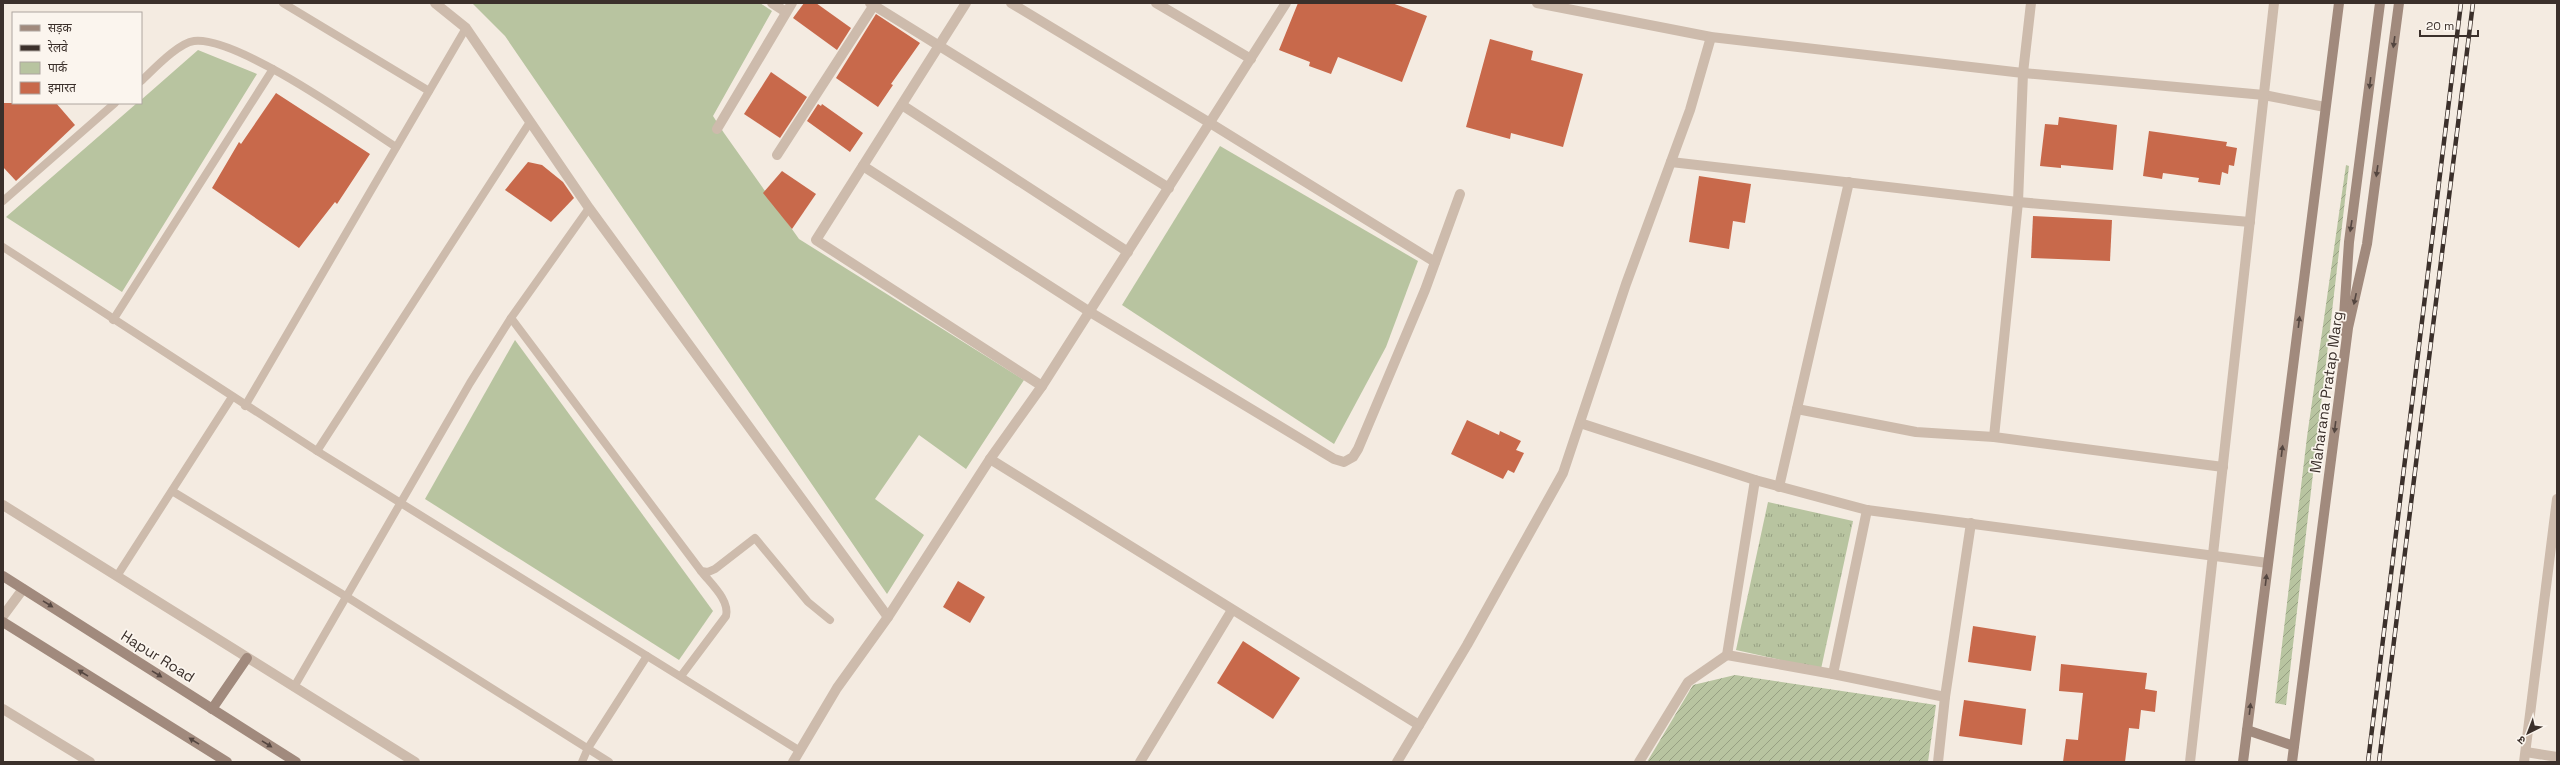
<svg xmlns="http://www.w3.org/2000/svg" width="2560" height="765" viewBox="0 0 2560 765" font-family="'Space Grotesk','Noto Sans Devanagari',sans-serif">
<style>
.grass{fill:url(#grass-tufts)}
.park{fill:#b8c4a0}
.garden{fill:url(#garden-furrows)}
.building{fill:#c8694b}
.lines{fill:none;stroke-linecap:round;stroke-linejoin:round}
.lane{stroke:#cdbbac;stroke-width:8}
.street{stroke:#cdbbac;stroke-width:10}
.secondary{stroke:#a18a7d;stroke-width:10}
.rail-casing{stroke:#3b302b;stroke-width:4.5}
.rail{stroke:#fbf5ee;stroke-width:3;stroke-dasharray:9;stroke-linecap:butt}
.oneway{fill:#544640}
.labels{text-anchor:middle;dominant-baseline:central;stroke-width:3.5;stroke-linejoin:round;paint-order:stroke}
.street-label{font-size:15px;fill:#3b302b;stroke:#fbf5ee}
</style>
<defs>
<pattern id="grass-tufts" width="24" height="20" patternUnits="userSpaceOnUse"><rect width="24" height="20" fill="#b8c4a0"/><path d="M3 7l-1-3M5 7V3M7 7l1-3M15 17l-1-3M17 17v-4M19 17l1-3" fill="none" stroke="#97a083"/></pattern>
<pattern id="garden-furrows" width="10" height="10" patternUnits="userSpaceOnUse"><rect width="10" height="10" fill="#b8c4a0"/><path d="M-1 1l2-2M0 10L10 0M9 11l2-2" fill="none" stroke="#97a083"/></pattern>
</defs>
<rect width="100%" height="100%" fill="#f4ebe1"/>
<!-- grass -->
<polygon class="grass" points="1768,502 1853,521 1821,669 1736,650"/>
<!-- park -->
<g class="park">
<polygon points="472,3 760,3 772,11 713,116 724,133 799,239 1024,380 966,469 919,435 875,499 924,535 887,594 505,36"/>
<polygon points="198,50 257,74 122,292 6,217 137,103 141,103 141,100"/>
<polygon points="1220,146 1418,261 1386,347 1334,444 1122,305"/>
<polygon points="515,340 713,611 679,660 425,499"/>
</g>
<!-- garden -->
<g class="garden">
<polygon points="2346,165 2349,166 2286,705 2275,703 2307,437"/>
<polygon points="1735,675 1936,705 1928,762 1647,762 1693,685"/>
</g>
<!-- building -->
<g class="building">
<polygon points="804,3 816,3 851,28 837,50 793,18"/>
<polygon points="1298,3 1392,3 1427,16 1402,82 1338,57 1331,74 1309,66 1310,62 1279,50"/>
<polygon points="876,14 920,43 891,84 893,85 878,107 836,78"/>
<polygon points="1490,39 1533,51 1531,60 1583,74 1563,147 1511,133 1510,139 1466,127"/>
<polygon points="771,72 807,97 780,138 744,114"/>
<polygon points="276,93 370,154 337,204 335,202 299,248 212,188 239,142 241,144"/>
<polygon points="3,103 56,103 75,125 16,181 3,167"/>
<polygon points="818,104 821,106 822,104 863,133 850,152 807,121"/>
<polygon points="2059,117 2117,125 2113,170 2061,165 2061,168 2040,166 2045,124 2058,125"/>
<polygon points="2149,131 2227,142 2226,146 2237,148 2234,166 2229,165 2228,174 2222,172 2220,185 2198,182 2199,178 2163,173 2162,179 2143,176"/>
<polygon points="528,162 542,165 563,182 574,198 551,222 505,190"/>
<polygon points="782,171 816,194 792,229 763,193"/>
<polygon points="1699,176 1751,184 1745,223 1733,221 1729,249 1689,242"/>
<polygon points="2033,216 2112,220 2110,261 2031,258"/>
<polygon points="1467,420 1499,435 1500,431 1521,441 1516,450 1524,453 1514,473 1508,470 1503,479 1451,454"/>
<polygon points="958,581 985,597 970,623 943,607"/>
<polygon points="1973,626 2036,636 2031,671 1968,662"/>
<polygon points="1243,641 1300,678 1273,719 1217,683"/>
<polygon points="2061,664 2147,673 2145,689 2157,691 2155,712 2141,710 2139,729 2129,728 2125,762 2063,762 2066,739 2078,740 2083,693 2059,691"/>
<polygon points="1964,700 2026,709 2022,745 1959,736"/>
</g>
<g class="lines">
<!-- lane -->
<g class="lane">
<polyline points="283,3 429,91"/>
<path d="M 141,81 C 153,70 178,43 194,41 C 237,36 356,121 396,147"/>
<polyline points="3,201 115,103"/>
<polyline points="3,247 317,451 800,751"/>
<polyline points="511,318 701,571 708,572 715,569 755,538 808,602 830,620"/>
<polyline points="113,320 273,69"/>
<polyline points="245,406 466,28"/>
<polyline points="317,451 530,122"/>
<polyline points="172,491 347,597 609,762"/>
<polyline points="117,576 232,397"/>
<path d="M 681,676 L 726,616 C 730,600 710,583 701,571"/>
<polyline points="294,687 470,383 511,318 589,208"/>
<polyline points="582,762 588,748 647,656"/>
</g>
<!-- street -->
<g class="street">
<polyline points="435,3 466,28 589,208 888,617"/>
<polyline points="772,3 786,12"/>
<polyline points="870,3 1169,188"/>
<polyline points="966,3 816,240 1042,386"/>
<polyline points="1011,3 1210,123 1435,262"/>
<polyline points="1156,3 1251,59"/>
<polyline points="1537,3 1711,37 2023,73 2264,95 2325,107"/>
<polyline points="2031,3 2023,73 2018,202 1994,437 2223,467"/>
<polyline points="902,105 1128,252"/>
<polyline points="717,129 792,3"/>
<polyline points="777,155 874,5"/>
<polyline points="1671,162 2018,202 2250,222"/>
<polyline points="863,166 1090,312 1334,459 1344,462 1353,457 1358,449 1425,290 1460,194"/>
<polyline points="1797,409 1916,432 1994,437"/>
<polyline points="1580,423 1755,480 1867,510 2268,563"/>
<polyline points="990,459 1419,725"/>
<polyline points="1779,487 1849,182"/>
<polyline points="3,505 415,762"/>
<polyline points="3,616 23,589"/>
<polyline points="1727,655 1833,674 1867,510"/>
<polyline points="1833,674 1945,697"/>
<polyline points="3,709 90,762"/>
<polyline points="2526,752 2557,757"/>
<polyline points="793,762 837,688 888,617 990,459 1042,386 1286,3"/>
<polyline points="1140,762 1232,610"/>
<polyline points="1397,762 1467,645 1563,473 1626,284 1690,110 1711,37"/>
<polyline points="1639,762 1688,682 1727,655 1755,480"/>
<polyline points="1938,762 1945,697 1971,523"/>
<polyline points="2190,762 2274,3"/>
<polyline points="2524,762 2557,499"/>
</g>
<!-- secondary -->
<g class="secondary">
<polyline points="2343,331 2349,242 2380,3"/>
<polyline points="3,576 296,762"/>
<polyline points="3,622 227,762"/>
<polyline points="212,709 247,658"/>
<polyline points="2247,730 2294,746"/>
<polyline points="2243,762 2339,3"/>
<polyline points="2292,762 2348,328 2367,244 2399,3"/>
</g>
<!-- rail casing -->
<g class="rail-casing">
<g id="rail">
<polyline points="2368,762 2461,3"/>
<polyline points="2379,762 2473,3"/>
</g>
</g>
<!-- rail -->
<use href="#rail" class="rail"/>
</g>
<!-- one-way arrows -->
<defs><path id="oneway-solid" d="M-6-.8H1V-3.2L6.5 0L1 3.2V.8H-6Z"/></defs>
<g class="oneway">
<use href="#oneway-solid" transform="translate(2394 42) rotate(98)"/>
<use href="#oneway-solid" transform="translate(2370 83) rotate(97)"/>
<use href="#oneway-solid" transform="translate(2377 171) rotate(98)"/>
<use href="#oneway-solid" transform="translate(2351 226) rotate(99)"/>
<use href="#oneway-solid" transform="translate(2355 299) rotate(102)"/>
<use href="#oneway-solid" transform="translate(2299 322) rotate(-83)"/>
<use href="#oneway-solid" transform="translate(2335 427) rotate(97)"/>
<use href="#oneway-solid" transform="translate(2282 451) rotate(-83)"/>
<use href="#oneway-solid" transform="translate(2266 580) rotate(-83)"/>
<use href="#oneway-solid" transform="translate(48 604) rotate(32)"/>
<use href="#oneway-solid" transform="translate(83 673) rotate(-148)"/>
<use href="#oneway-solid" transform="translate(157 674) rotate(32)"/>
<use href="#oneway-solid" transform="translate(2250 709) rotate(-83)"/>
<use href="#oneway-solid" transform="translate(194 741) rotate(-148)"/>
<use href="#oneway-solid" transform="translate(267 744) rotate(32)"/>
</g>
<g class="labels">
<!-- street labels -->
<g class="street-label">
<text transform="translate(2326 392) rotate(-82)">Maharana Pratap Marg</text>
<text transform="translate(158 656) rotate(32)">Hapur Road</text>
</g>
</g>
<!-- border -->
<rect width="2560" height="765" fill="none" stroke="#3b302b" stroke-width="8"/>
<!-- legend -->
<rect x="12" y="12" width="130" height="92" fill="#fbf5ee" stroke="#aea6a0"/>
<rect x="20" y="25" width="20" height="6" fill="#a18a7d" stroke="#aea6a0"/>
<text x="48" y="32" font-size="12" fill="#3b302b">सड़क</text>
<rect x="20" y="45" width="20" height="6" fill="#3b302b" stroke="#aea6a0"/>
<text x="48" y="52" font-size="12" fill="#3b302b">रेलवे</text>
<rect x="20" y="62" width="20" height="12" fill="#b8c4a0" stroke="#aea6a0"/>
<text x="48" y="72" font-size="12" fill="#3b302b">पार्क</text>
<rect x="20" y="82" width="20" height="12" fill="#c8694b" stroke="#aea6a0"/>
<text x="48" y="92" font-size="12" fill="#3b302b">इमारत</text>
<!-- north arrow -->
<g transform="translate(2528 733) rotate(222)" stroke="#fbf5ee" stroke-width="3" paint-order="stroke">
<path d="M0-3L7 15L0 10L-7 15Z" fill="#3b302b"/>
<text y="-6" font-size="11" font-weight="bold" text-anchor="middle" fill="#3b302b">उ</text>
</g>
<!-- scale -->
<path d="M2420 30v6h58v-6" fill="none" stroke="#3b302b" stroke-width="2"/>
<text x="2426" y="30" font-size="12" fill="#3b302b" stroke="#fbf5ee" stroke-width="3" paint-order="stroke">20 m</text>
</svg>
